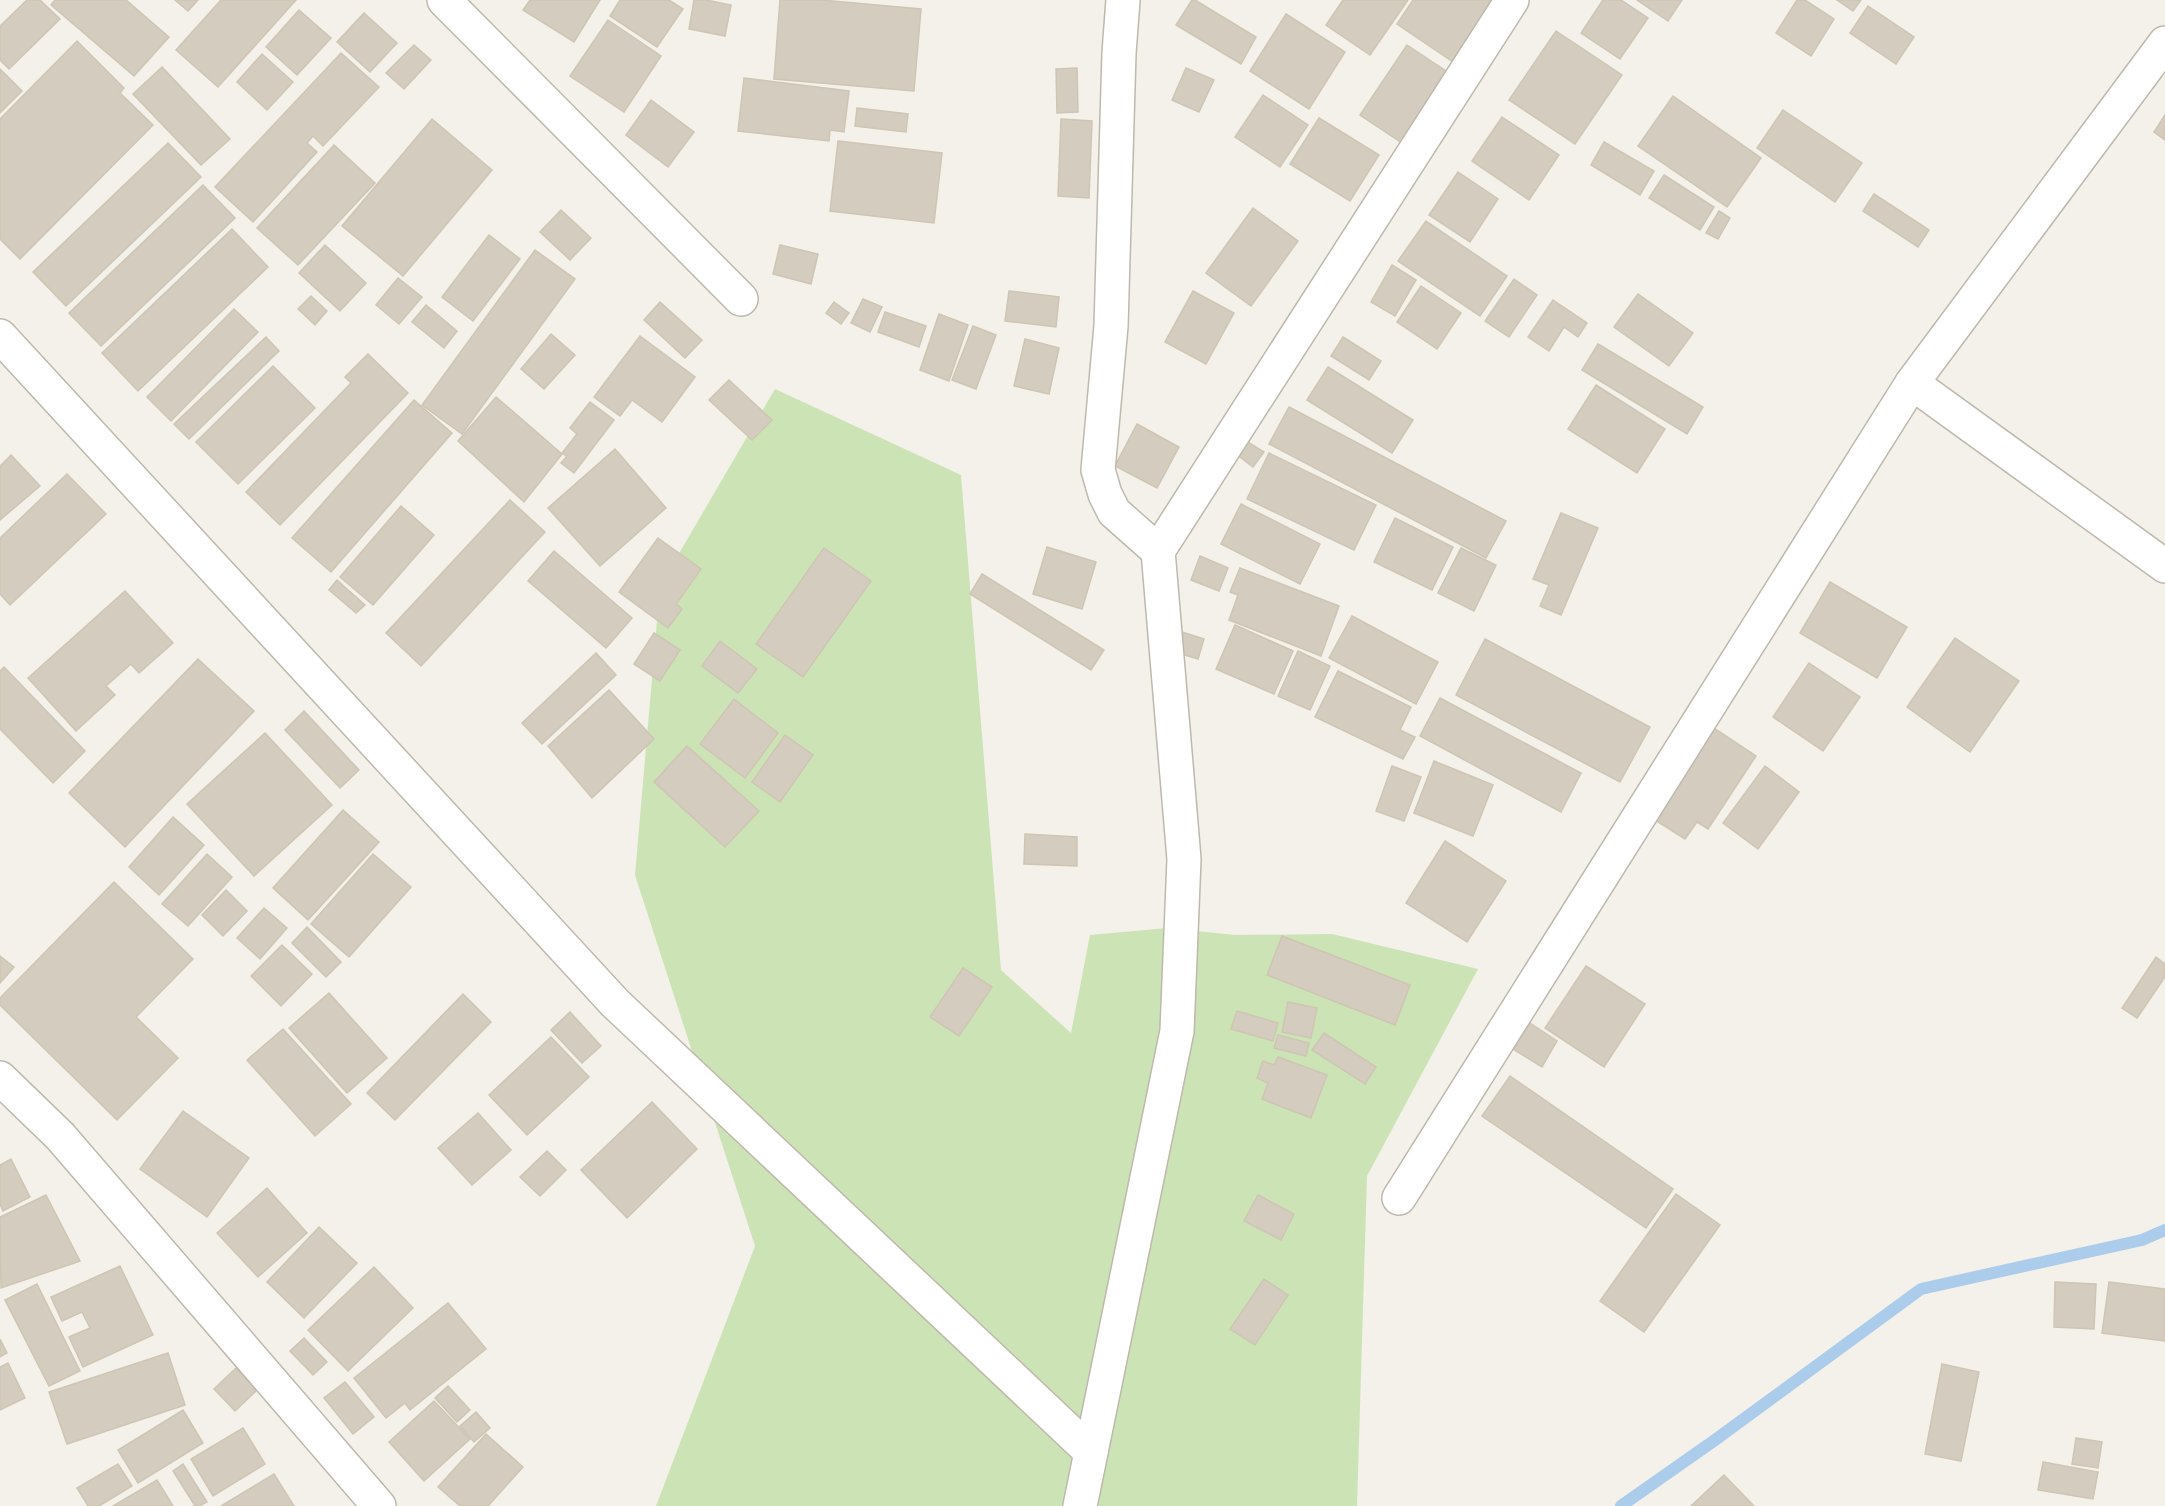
<svg xmlns="http://www.w3.org/2000/svg" width="2165" height="1506" viewBox="0 0 2165 1506" font-family="'Source Sans 3',sans-serif">
<style>
.grass{fill:#cce3b6}
.lines{fill:none;stroke-linecap:round;stroke-linejoin:round}
.stream{stroke:#abccea;stroke-width:12}
.building{fill:#d4cdbf;stroke:#cec5b3;stroke-width:1.5}
.street-casing{stroke:#beb9ac;stroke-width:36}
.street{stroke:#fff;stroke-width:33}
</style>
<rect width="100%" height="100%" fill="#f3f1e9"/>
<!-- grass -->
<polygon class="grass" points="775,389 961,475 1001,970 1071,1033 1090,935 1167,928 1235,935 1332,934 1478,969 1367,1176 1357,1506 656,1506 755,1246 635,875 660,586"/>
<g class="lines">
<!-- stream -->
<polyline class="stream" points="1621,1506 1715,1440 1921,1289 2142,1240 2165,1230"/>
</g>
<!-- building -->
<g class="building">
<polygon points="27,0 40,0 60,19 9,69 0,60 0,26"/>
<polygon points="55,0 126,0 169,37 134,76 51,5"/>
<polygon points="175,0 198,0 188,11"/>
<polygon points="221,0 296,0 218,87 176,50"/>
<polygon points="530,0 600,0 574,42 523,10"/>
<polygon points="620,0 669,0 683,9 657,47 610,16"/>
<polygon points="694,0 706,0 731,5 725,36 689,29"/>
<polygon points="780,0 821,0 921,9 914,91 774,79"/>
<polygon points="1192,0 1195,0 1256,37 1241,64 1176,25"/>
<polygon points="1343,0 1408,0 1370,55 1326,25"/>
<polygon points="1413,0 1494,0 1459,66 1397,24"/>
<polygon points="1603,0 1621,0 1648,18 1620,59 1581,33"/>
<polygon points="1637,0 1682,0 1668,21"/>
<polygon points="1797,0 1805,0 1834,19 1811,56 1776,33"/>
<polygon points="1837,0 1861,0 1853,11"/>
<polygon points="1868,6 1914,37 1896,64 1850,33"/>
<polygon points="299,10 331,38 297,75 266,47"/>
<polygon points="364,13 397,43 370,72 337,42"/>
<polygon points="1286,14 1345,52 1309,109 1250,71"/>
<polygon points="608,20 661,56 624,112 570,76"/>
<polygon points="1556,31 1622,75 1575,144 1509,100"/>
<polygon points="77,41 124,88 120,93 153,125 20,259 0,239 0,119"/>
<polygon points="414,45 431,60 404,89 386,73"/>
<polygon points="1407,45 1455,77 1408,147 1360,115"/>
<polygon points="341,53 379,87 323,146 313,136 307,143 317,152 253,222 215,187"/>
<polygon points="262,54 293,82 267,110 237,82"/>
<polygon points="162,67 230,139 201,165 133,94"/>
<polygon points="1077,68 1078,112 1057,113 1056,69"/>
<polygon points="1186,68 1214,80 1199,112 1172,100"/>
<polygon points="0,69 22,91 0,113"/>
<polygon points="744,78 849,91 844,132 830,130 829,141 738,131"/>
<polygon points="1263,95 1308,125 1280,167 1235,137"/>
<polygon points="1673,96 1761,158 1727,207 1638,146"/>
<polygon points="651,100 694,132 668,167 626,135"/>
<polygon points="857,108 908,114 906,132 855,126"/>
<polygon points="1783,110 1862,163 1835,202 1757,148"/>
<polygon points="2165,115 2165,140 2154,132"/>
<polygon points="1502,117 1559,155 1529,200 1472,161"/>
<polygon points="1319,118 1379,155 1350,201 1290,164"/>
<polygon points="432,119 492,170 403,276 342,226"/>
<polygon points="1061,119 1092,121 1089,198 1058,196"/>
<polygon points="838,141 942,153 934,223 830,211"/>
<polygon points="1604,142 1654,171 1640,195 1591,165"/>
<polygon points="168,143 201,177 66,306 33,272"/>
<polygon points="334,145 375,183 298,265 257,228"/>
<polygon points="1458,172 1498,199 1470,242 1429,215"/>
<polygon points="1664,175 1714,207 1700,230 1649,198"/>
<polygon points="203,185 235,218 101,346 69,313"/>
<polygon points="1874,194 1929,230 1918,247 1863,211"/>
<polygon points="1253,208 1298,241 1251,306 1206,273"/>
<polygon points="561,210 591,238 570,260 540,232"/>
<polygon points="1719,211 1730,218 1718,239 1706,233"/>
<polygon points="1426,221 1507,276 1480,316 1398,261"/>
<polygon points="232,229 268,267 138,391 102,353"/>
<polygon points="489,235 520,259 473,321 442,297"/>
<polygon points="325,245 366,283 340,311 299,273"/>
<polygon points="780,245 818,254 811,284 773,274"/>
<polygon points="535,250 575,279 462,434 422,405"/>
<polygon points="1392,265 1416,280 1395,316 1371,302"/>
<polygon points="398,278 422,297 399,324 376,305"/>
<polygon points="1514,279 1537,295 1509,337 1485,321"/>
<polygon points="1421,286 1461,313 1437,349 1397,322"/>
<polygon points="1009,291 1059,297 1056,327 1005,321"/>
<polygon points="1193,291 1234,313 1206,364 1165,342"/>
<polygon points="1638,294 1693,333 1669,366 1614,327"/>
<polygon points="311,296 327,311 315,325 298,309"/>
<polygon points="863,299 882,307 870,332 851,323"/>
<polygon points="1553,300 1587,323 1578,337 1564,327 1549,351 1528,337"/>
<polygon points="660,302 702,340 685,358 644,320"/>
<polygon points="834,302 849,313 841,324 826,313"/>
<polygon points="426,305 457,331 444,348 412,322"/>
<polygon points="234,309 258,332 171,421 147,397"/>
<polygon points="885,312 926,326 919,347 878,332"/>
<polygon points="939,314 968,325 949,381 920,370"/>
<polygon points="973,326 996,335 976,389 952,380"/>
<polygon points="551,334 575,355 544,389 521,369"/>
<polygon points="640,336 695,377 662,422 632,400 620,416 594,397"/>
<polygon points="266,337 279,351 189,439 174,424"/>
<polygon points="1343,337 1381,361 1369,380 1331,356"/>
<polygon points="1025,339 1059,348 1049,394 1014,386"/>
<polygon points="1598,344 1703,407 1687,434 1582,370"/>
<polygon points="368,354 408,393 280,525 246,492 351,383 345,377"/>
<polygon points="273,366 315,408 238,484 196,442"/>
<polygon points="1328,367 1413,420 1392,453 1307,400"/>
<polygon points="729,380 772,420 752,440 709,400"/>
<polygon points="1596,385 1665,429 1637,473 1568,429"/>
<polygon points="496,397 562,454 524,502 458,441"/>
<polygon points="414,400 452,433 331,572 292,538"/>
<polygon points="590,402 614,420 574,473 561,463 567,456 562,453 577,434 570,428"/>
<polygon points="1289,407 1506,521 1486,558 1269,444"/>
<polygon points="1137,424 1179,447 1157,488 1115,466"/>
<polygon points="1246,441 1264,452 1253,467 1236,454"/>
<polygon points="615,449 666,508 600,566 548,508"/>
<polygon points="1269,453 1376,505 1354,550 1247,499"/>
<polygon points="11,455 40,486 0,520 0,466"/>
<polygon points="67,474 106,514 10,605 0,594 0,538"/>
<polygon points="510,500 545,532 421,666 386,633"/>
<polygon points="1241,504 1320,544 1300,584 1221,544"/>
<polygon points="401,506 434,535 373,605 340,577"/>
<polygon points="1561,513 1598,528 1561,615 1540,606 1549,585 1533,579"/>
<polygon points="1395,518 1453,547 1432,590 1374,562"/>
<polygon points="658,538 701,569 676,604 682,609 668,628 619,592"/>
<polygon points="1047,547 1096,562 1082,609 1033,594"/>
<polygon points="824,548 871,581 803,677 756,644"/>
<polygon points="1461,548 1496,565 1474,611 1438,593"/>
<polygon points="554,551 632,618 606,648 528,581"/>
<polygon points="1200,556 1228,568 1219,591 1191,580"/>
<polygon points="1240,568 1339,606 1321,656 1229,620 1238,595 1230,592"/>
<polygon points="982,574 1104,650 1091,670 970,594"/>
<polygon points="337,580 365,605 356,613 329,590"/>
<polygon points="1830,582 1907,627 1877,678 1800,633"/>
<polygon points="125,591 173,643 139,673 131,664 106,686 115,695 76,731 28,678"/>
<polygon points="1352,616 1438,662 1416,704 1329,658"/>
<polygon points="1235,625 1293,651 1274,694 1216,669"/>
<polygon points="1179,631 1204,639 1198,659 1172,651"/>
<polygon points="654,633 680,650 660,681 634,664"/>
<polygon points="1955,638 2019,681 1970,752 1907,707"/>
<polygon points="1485,639 1650,727 1620,782 1456,695"/>
<polygon points="720,641 757,669 738,693 702,666"/>
<polygon points="1298,651 1330,666 1310,710 1278,696"/>
<polygon points="596,653 616,675 542,744 522,723"/>
<polygon points="198,659 254,711 125,847 69,793"/>
<polygon points="1809,663 1860,697 1823,751 1773,717"/>
<polygon points="4,667 85,751 53,783 0,729 0,671"/>
<polygon points="1338,671 1411,707 1400,730 1415,737 1403,759 1315,717"/>
<polygon points="609,690 654,739 592,798 548,746"/>
<polygon points="1440,698 1581,773 1561,812 1420,736"/>
<polygon points="734,699 778,733 745,778 700,744"/>
<polygon points="304,711 359,770 340,788 285,730"/>
<polygon points="1714,728 1756,756 1708,829 1697,822 1685,839 1655,820"/>
<polygon points="265,733 332,805 254,876 187,804"/>
<polygon points="785,735 813,755 780,802 752,782"/>
<polygon points="687,746 759,811 725,847 654,782"/>
<polygon points="1434,761 1493,785 1473,836 1414,813"/>
<polygon points="1392,766 1421,777 1404,821 1376,811"/>
<polygon points="1765,766 1799,792 1758,849 1723,823"/>
<polygon points="343,810 379,842 308,920 273,888"/>
<polygon points="173,817 204,845 159,895 129,867"/>
<polygon points="1025,834 1077,837 1077,866 1024,864"/>
<polygon points="1445,841 1506,881 1467,942 1406,903"/>
<polygon points="207,854 232,877 188,926 162,904"/>
<polygon points="373,854 411,887 349,957 311,924"/>
<polygon points="114,882 193,959 136,1017 178,1058 117,1120 0,1005 0,998"/>
<polygon points="226,890 247,911 223,936 202,915"/>
<polygon points="264,908 287,928 260,959 237,938"/>
<polygon points="307,927 341,962 326,977 292,943"/>
<polygon points="1282,936 1410,985 1395,1025 1267,975"/>
<polygon points="282,945 312,974 281,1006 251,976"/>
<polygon points="0,956 14,967 0,983"/>
<polygon points="2156,957 2165,964 2165,977 2137,1018 2122,1008"/>
<polygon points="1586,966 1645,1004 1604,1067 1545,1028"/>
<polygon points="963,968 992,987 959,1036 930,1017"/>
<polygon points="329,993 387,1058 347,1093 289,1028"/>
<polygon points="463,994 491,1022 395,1120 367,1093"/>
<polygon points="1288,1002 1317,1008 1311,1038 1282,1032"/>
<polygon points="1237,1011 1278,1023 1273,1041 1231,1029"/>
<polygon points="570,1012 601,1046 582,1063 551,1030"/>
<polygon points="1530,1023 1557,1041 1542,1067 1513,1049"/>
<polygon points="283,1029 351,1104 315,1136 247,1060"/>
<polygon points="1324,1033 1376,1067 1365,1084 1312,1050"/>
<polygon points="1278,1035 1309,1043 1306,1056 1274,1048"/>
<polygon points="551,1037 589,1077 527,1135 489,1095"/>
<polygon points="1278,1057 1327,1075 1311,1118 1262,1099 1268,1083 1257,1078 1263,1061 1274,1065"/>
<polygon points="1510,1076 1673,1189 1646,1228 1482,1116"/>
<polygon points="652,1102 697,1149 627,1218 581,1170"/>
<polygon points="183,1111 249,1158 207,1217 140,1169"/>
<polygon points="478,1113 511,1150 472,1185 438,1148"/>
<polygon points="547,1151 566,1170 540,1196 520,1177"/>
<polygon points="11,1159 30,1197 3,1211 0,1204 0,1165"/>
<polygon points="267,1188 307,1233 258,1277 217,1233"/>
<polygon points="1676,1194 1720,1225 1644,1332 1600,1301"/>
<polygon points="46,1195 80,1261 1,1288 0,1217"/>
<polygon points="1258,1195 1294,1214 1281,1240 1244,1221"/>
<polygon points="319,1227 357,1263 304,1318 267,1282"/>
<polygon points="120,1266 153,1335 83,1367 69,1337 90,1328 82,1312 62,1321 51,1297"/>
<polygon points="374,1267 413,1308 348,1371 308,1330"/>
<polygon points="1264,1279 1288,1295 1255,1345 1230,1329"/>
<polygon points="2055,1282 2096,1284 2094,1329 2054,1327"/>
<polygon points="2109,1282 2165,1289 2165,1341 2102,1333"/>
<polygon points="37,1284 80,1371 49,1386 5,1300"/>
<polygon points="448,1303 486,1349 410,1410 405,1403 386,1418 354,1378"/>
<polygon points="304,1338 327,1362 313,1375 290,1351"/>
<polygon points="0,1339 7,1353 0,1357"/>
<polygon points="168,1353 185,1405 67,1444 49,1392"/>
<polygon points="8,1363 25,1398 0,1410 0,1367"/>
<polygon points="1942,1364 1979,1372 1961,1461 1925,1454"/>
<polygon points="236,1368 257,1390 235,1411 214,1389"/>
<polygon points="345,1382 374,1417 353,1434 324,1398"/>
<polygon points="448,1386 470,1410 457,1422 435,1398"/>
<polygon points="434,1401 470,1439 424,1481 389,1442"/>
<polygon points="183,1410 203,1443 138,1483 118,1450"/>
<polygon points="476,1412 490,1428 474,1442 460,1426"/>
<polygon points="243,1428 265,1464 213,1496 191,1459"/>
<polygon points="486,1434 523,1467 488,1506 460,1506 438,1487"/>
<polygon points="2076,1438 2102,1442 2098,1468 2072,1464"/>
<polygon points="2043,1462 2098,1472 2093,1499 2038,1490"/>
<polygon points="118,1464 132,1486 99,1506 88,1506 77,1488"/>
<polygon points="183,1464 207,1502 199,1506 195,1506 173,1471"/>
<polygon points="274,1474 294,1506 221,1506"/>
<polygon points="1724,1475 1754,1506 1691,1506"/>
<polygon points="157,1480 173,1506 113,1506"/>
</g>
<g class="lines">
<!-- street casing -->
<g class="street-casing">
<g id="street">
<polyline points="444,0 741,299"/>
<polyline points="1123,0 1119,53 1111,326 1098,470 1105,494 1114,512 1158,551"/>
<polyline points="0,336 615,1003 1091,1452"/>
<polyline points="1912,383 2165,566"/>
<polyline points="0,1078 60,1136 379,1506"/>
<polyline points="1399,1198 1912,383 2165,43"/>
<polyline points="1080,1506 1177,1031 1184,859 1158,551 1512,0"/>
</g>
</g>
<!-- street -->
<use href="#street" class="street"/>
</g>
</svg>
